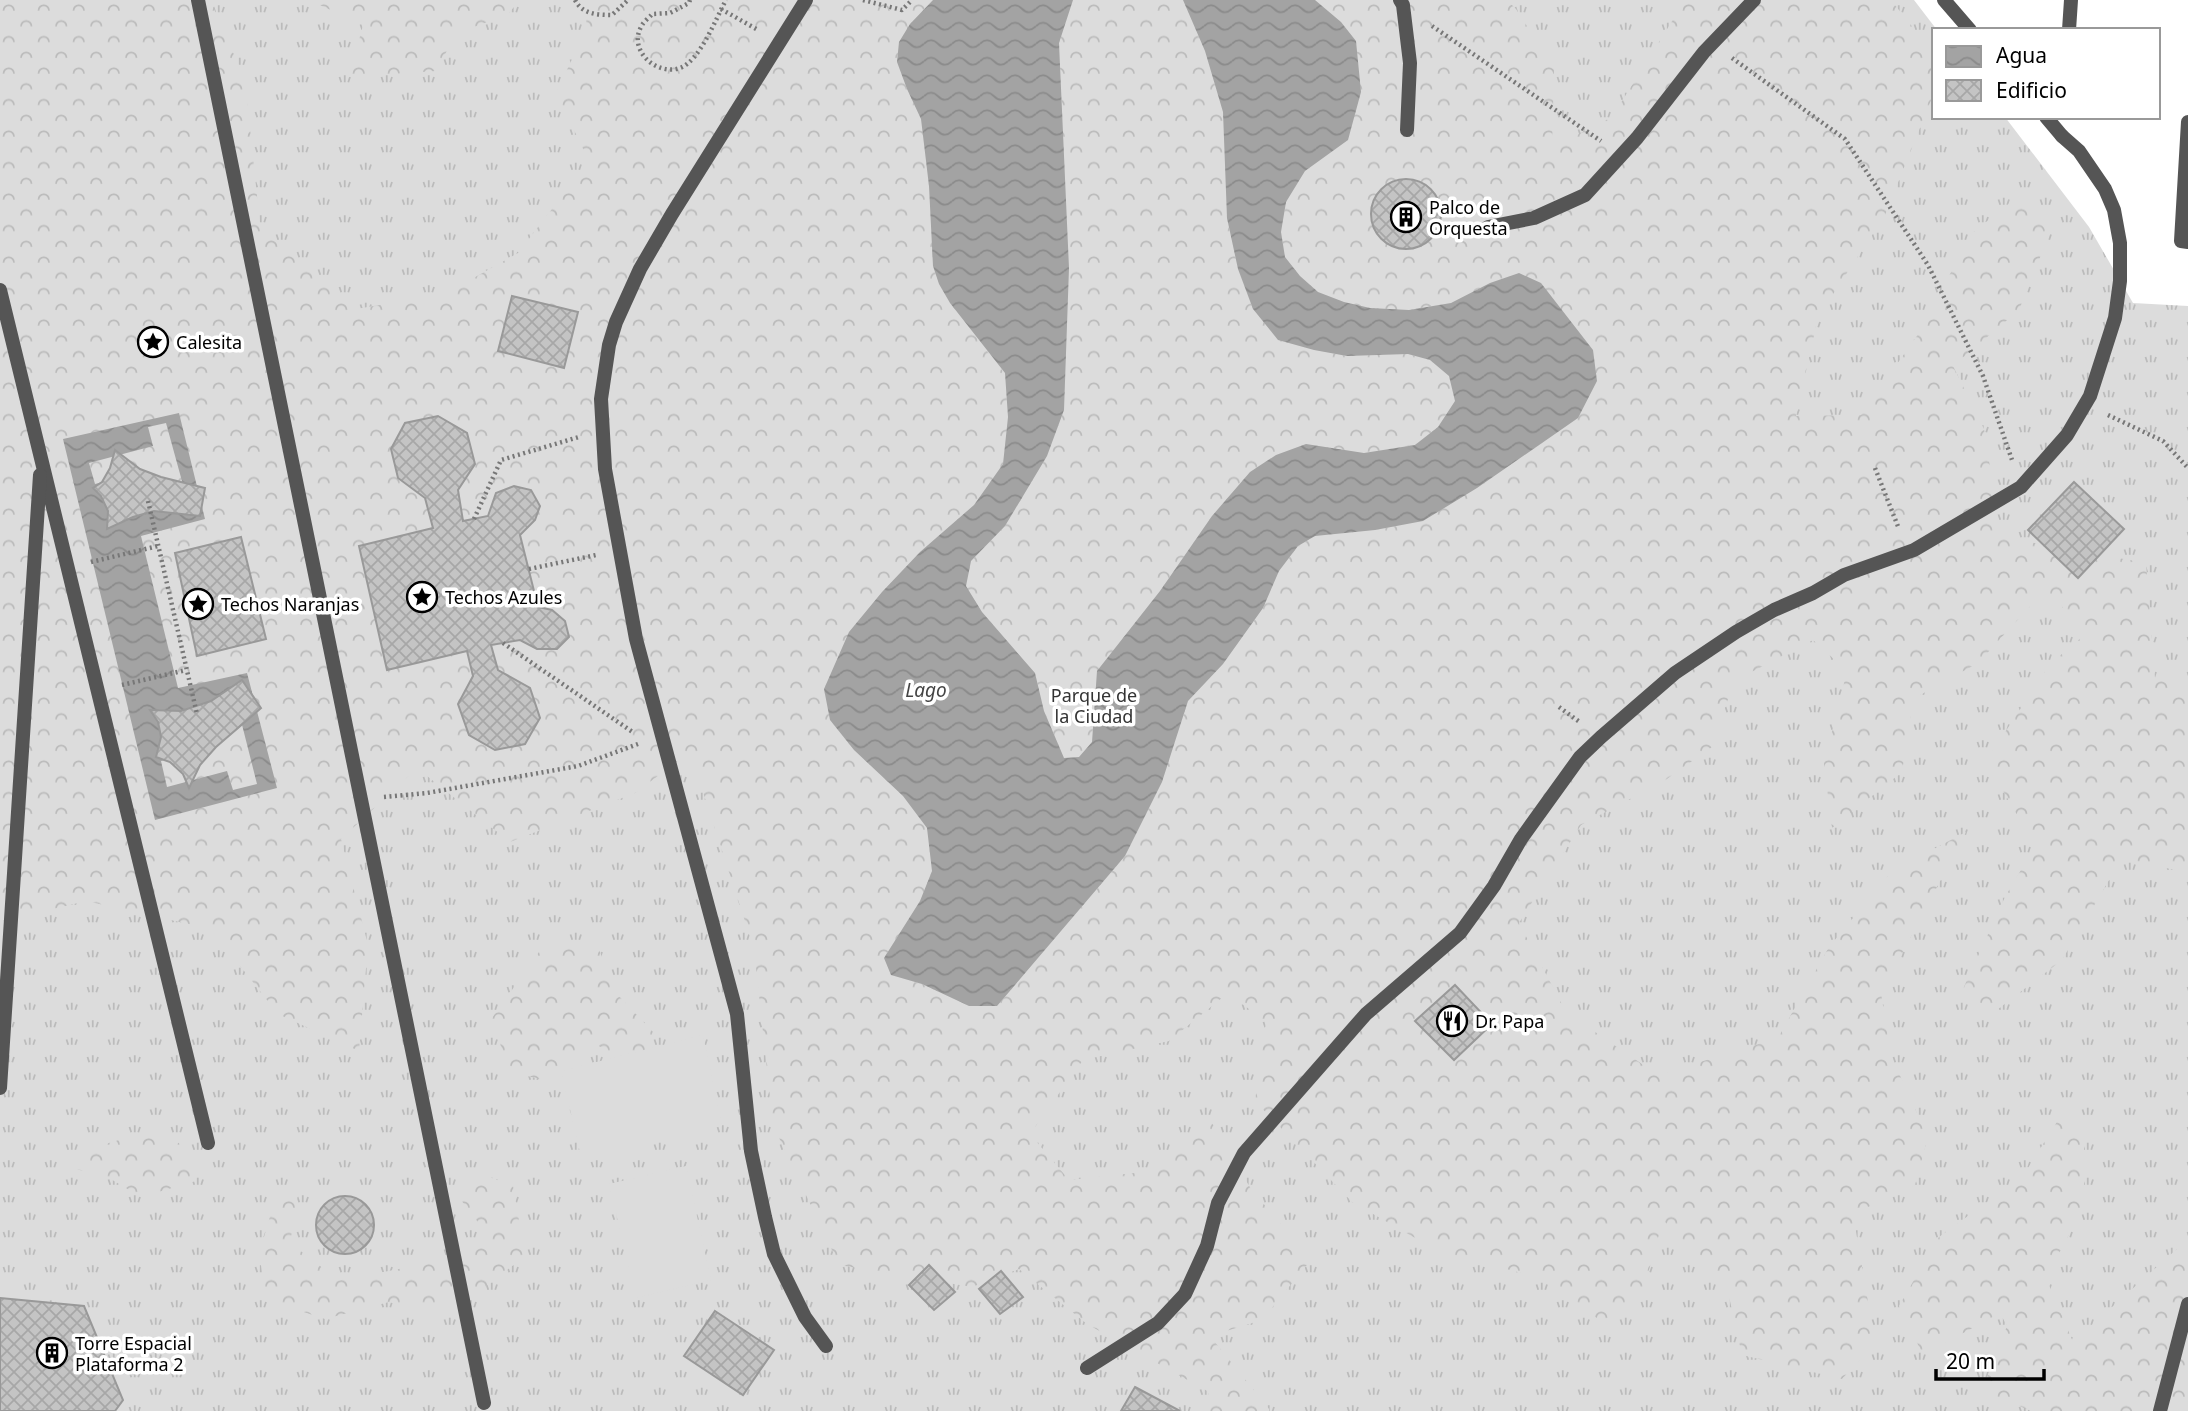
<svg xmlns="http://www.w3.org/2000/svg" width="2188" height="1411" viewBox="0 0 2188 1411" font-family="'Noto Sans',sans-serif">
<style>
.grass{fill:url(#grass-tufts)}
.forest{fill:url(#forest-crowns)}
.garden{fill:#dcdcdc}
.water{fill:url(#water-waves);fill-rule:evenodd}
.building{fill:url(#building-cross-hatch);stroke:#999;stroke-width:2}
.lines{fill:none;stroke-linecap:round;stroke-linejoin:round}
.path{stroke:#777;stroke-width:4.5;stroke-dasharray:2 3.5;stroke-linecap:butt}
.service{stroke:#555;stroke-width:14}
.pedestrian{stroke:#555;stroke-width:14}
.labels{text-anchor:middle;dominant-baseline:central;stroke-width:7;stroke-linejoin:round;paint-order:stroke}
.poi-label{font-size:18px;fill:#000;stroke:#fff;text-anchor:start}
.park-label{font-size:18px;fill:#333;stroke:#fff}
.water-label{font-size:19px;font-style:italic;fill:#444;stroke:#fff}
</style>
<defs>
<pattern id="grass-tufts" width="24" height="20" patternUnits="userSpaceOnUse" patternTransform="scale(1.75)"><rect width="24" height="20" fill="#dcdcdc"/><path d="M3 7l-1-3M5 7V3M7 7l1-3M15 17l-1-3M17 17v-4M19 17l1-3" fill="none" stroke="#bbb"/></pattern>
<pattern id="forest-crowns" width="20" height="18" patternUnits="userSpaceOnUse" patternTransform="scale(1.75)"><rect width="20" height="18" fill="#dcdcdc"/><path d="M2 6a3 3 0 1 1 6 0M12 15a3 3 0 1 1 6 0" fill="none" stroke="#bbb"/></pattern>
<pattern id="water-waves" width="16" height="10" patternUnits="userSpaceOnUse" patternTransform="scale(1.75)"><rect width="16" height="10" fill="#a3a3a3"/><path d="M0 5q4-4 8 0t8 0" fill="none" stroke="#8b8b8b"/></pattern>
<pattern id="building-cross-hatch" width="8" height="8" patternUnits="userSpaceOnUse" patternTransform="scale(1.75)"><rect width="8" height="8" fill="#c4c4c4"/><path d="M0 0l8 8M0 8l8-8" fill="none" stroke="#a7a7a7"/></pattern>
</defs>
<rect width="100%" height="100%" fill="#fff"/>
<!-- grass -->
<polygon class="grass" points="0,0 1914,0 1937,30 1934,30 1934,117 2005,117 2089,227 2133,303 2188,306 2188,1411 0,1411"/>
<!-- forest -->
<g class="forest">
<polygon points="0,0 230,0 212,4 245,80 260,225 356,309 445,294 518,253 589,161 556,93 585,32 589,0 933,0 909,24 899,42 897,62 907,89 921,119 929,186 933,266 939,284 950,303 1005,374 1008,417 1003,464 974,505 920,552 882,592 850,632 824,689 830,720 854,750 903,796 927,828 932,871 920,901 884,958 890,975 922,984 969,1006 997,1006 1125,856 1162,782 1188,701 1223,664 1263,608 1279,571 1298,546 1315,536 1375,530 1423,521 1490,283 1451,303 1409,310 1370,308 1344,302 1318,292 1300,276 1285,257 1281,232 1286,202 1305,171 1348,140 1341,22 1315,0 1507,0 1516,9 1554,68 1552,148 1612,117 1674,18 1682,0 1891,0 1934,54 1934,93 1885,215 1818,317 1796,416 1861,415 1919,333 1971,234 2021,194 2049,235 2019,310 1953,366 1984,429 2001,537 2146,563 2155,678 2188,678 2188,873 2122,858 2062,960 1993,1013 1963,989 2005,897 2035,846 1986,761 2050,664 2088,632 2045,590 1978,663 1913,699 1902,772 1832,828 1824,764 1847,671 1813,640 1734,681 1712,747 1664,781 1581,825 1519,923 1566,1012 1658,1075 1778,1038 1829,947 1892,871 1966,832 1881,993 1891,1056 1928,1137 1915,1185 1853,1214 1875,1343 1842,1379 1742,1355 1726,1283 1663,1220 1642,1295 1603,1323 1548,1280 1438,1251 1352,1202 1255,1101 1266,1022 1228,993 1169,1041 1083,1060 1030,1134 1069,1180 1153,1171 1212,1123 1251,1189 1311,1260 1262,1320 1210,1336 1269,1409 1269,1411 1205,1411 1209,1392 1087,1324 1019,1269 972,1287 839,1265 773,1125 754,949 690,752 635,793 510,842 417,768 341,839 368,945 359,1051 278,1014 211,929 86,901 0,922"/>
<polygon points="309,0 407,0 411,4 417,0 520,0 508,14 456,34 436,71 349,77 363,25"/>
<polygon points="1073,0 1183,0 1205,51 1223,112 1227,218 1238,269 1253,309 1314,350 1347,356 1408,354 1430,360 1449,376 1455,401 1438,427 1415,445 1364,453 1306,444 1250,472 1212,516 1160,591 1094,710 1092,742 1079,757 1064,758 1044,711 1035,673 982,612 966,587 971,561 1005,526 1047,456 1064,410 1069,268 1059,43"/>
<polygon points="595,940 617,994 654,1033 637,1066 593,1043 549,1081 509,1072 492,1018 539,952"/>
<polygon points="2060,1117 2084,1119 2084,1206 2046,1278 2073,1342 2188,1239 2188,1411 2031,1411 1982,1390 2007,1326 2000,1313 1923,1355 1899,1306 1939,1237 2023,1176"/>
<polygon points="136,1135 179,1143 196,1181 141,1197 109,1178 76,1169 92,1148"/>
<polygon points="479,1173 513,1186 525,1256 485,1287 426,1314 389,1302 325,1319 267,1300 259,1254 276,1196 298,1194 290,1243 318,1264 336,1281 467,1256 484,1230 461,1200"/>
</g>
<!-- garden -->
<g class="garden">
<polygon points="703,1035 722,1126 582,1161 561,1071"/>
<polygon points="686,1166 711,1280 636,1298 609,1184"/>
</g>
<!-- water -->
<g class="water">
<polygon points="933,0 1073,0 1059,43 1069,268 1064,410 1047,456 1005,526 971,561 966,586 982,612 1035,673 1044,711 1064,758 1079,757 1092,742 1097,671 1160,591 1212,516 1250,472 1276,455 1306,444 1364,453 1415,445 1438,427 1455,401 1449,376 1430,360 1408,354 1347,356 1314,350 1278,340 1253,309 1238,269 1227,218 1223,112 1205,51 1183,0 1315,0 1341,22 1356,41 1361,92 1348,140 1305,171 1286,202 1281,232 1285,257 1300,276 1318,292 1344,302 1370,308 1409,310 1451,303 1490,283 1519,273 1541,283 1593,350 1597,381 1578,418 1477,488 1423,521 1375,530 1315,536 1298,546 1279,571 1263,608 1223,664 1188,701 1162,782 1125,856 997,1006 969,1006 922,984 891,975 884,958 920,901 932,871 927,828 903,796 854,750 830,720 824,689 849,632 882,592 920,552 974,505 1003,464 1008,417 1005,373 950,303 939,284 933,266 929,186 921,119 907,89 897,62 899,42 910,24"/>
<path d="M 179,413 L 205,519 L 141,536 L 178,688 L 247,673 L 277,788 L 155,820 L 63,439 ZM 166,423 L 188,503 L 126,519 L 115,479 L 95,484 L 89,463 L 153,446 L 148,427 ZM 235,697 L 257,784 L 233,790 L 227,771 L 167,787 L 161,761 L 184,755 L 172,713 Z"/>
</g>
<!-- building -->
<g class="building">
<circle cx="1406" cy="214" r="35"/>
<polygon points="512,296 578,312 564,368 498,351"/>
<polygon points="438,416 467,433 475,464 458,490 463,521 488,516 496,493 514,486 531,490 540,506 535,520 520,535 538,607 552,610 565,621 569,637 557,649 537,649 520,640 491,645 498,670 530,688 540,718 525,744 495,750 469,735 458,704 473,676 467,651 387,670 359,546 433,528 425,498 398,478 391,449 405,423"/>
<polygon points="115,450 140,469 161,477 205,488 200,516 154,511 133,517 107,529 108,511 101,496 93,488 102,482 110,468"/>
<polygon points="2074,482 2124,529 2078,578 2028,530"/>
<polygon points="241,537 266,639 197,656 175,553"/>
<polygon points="242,680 261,708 216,747 200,765 189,788 183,774 170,762 156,757 161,737 158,722 150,710 181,711 211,701"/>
<polygon points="1455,985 1492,1024 1454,1060 1415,1021"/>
<circle cx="345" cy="1225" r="29"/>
<polygon points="929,1265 955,1292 934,1310 909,1285"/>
<polygon points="1001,1271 1023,1297 1000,1314 979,1289"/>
<polygon points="0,1298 84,1306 123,1400 115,1411 0,1411"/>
<polygon points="715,1311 774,1350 743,1395 684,1356"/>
<polygon points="1135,1387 1180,1411 1121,1411"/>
</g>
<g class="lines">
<!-- path -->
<g class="path">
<path d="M 575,0 C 582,14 597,15 612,15 L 628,0"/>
<path d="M 690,0 L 689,3 L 670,13 L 652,14 C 649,18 643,22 641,27 C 628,51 657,76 680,68 C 700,61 716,18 726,0"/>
<polyline points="863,0 902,10 912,0"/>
<polyline points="721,9 758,30"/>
<polyline points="1432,26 1601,141"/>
<polyline points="1732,58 1845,139 1928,265 1983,376 2012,460"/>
<polyline points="2108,415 2163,441 2188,468"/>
<polyline points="1875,468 1899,529"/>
<polyline points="148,501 197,714"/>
<polyline points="474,519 501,460 579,437"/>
<polyline points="91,562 158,546"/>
<polyline points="529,569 596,555"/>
<polyline points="503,643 634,733"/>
<polyline points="122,685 186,670"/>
<polyline points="1559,707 1581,723"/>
<polyline points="384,797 427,793 578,766 638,744"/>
</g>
<!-- service -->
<g class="service">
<polyline points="1944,0 1970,30"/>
<polyline points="2069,30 2071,0"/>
<polyline points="2046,117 2062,136"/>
<polyline points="2188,122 2181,241 2188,242"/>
</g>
<!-- pedestrian -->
<g class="pedestrian">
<polyline points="198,0 484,1403"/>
<polyline points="806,0 672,214 640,269 616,322 609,345 601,399 605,469 636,639 737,1014 751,1151 765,1217 774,1254 805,1317 826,1346"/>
<polyline points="1400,0 1403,5 1410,63 1407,130"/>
<polyline points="1488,227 1534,218 1585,195 1637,138 1704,52 1754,0"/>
<polyline points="0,290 208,1143"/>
<polyline points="0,1088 40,475"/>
<polyline points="1087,1368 1158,1323 1185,1294 1207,1246 1218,1203 1244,1153 1366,1014 1460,933 1494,886 1521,839 1580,757 1601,737 1675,673 1736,632 1774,610 1813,593 1844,575 1914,550 2021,487 2067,435 2090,396 2115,318 2120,281 2120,243 2114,210 2105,189 2079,151 2062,136"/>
<polyline points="2160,1411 2188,1304"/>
</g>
</g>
<!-- icons -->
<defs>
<g id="building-ring" transform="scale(1.575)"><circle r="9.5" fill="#fff" stroke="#000" stroke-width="1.5"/><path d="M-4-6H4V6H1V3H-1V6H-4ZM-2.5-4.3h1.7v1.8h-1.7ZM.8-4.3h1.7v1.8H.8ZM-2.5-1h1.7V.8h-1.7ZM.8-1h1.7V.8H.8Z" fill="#000"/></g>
<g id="sight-ring" transform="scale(1.575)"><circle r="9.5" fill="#fff" stroke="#000" stroke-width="1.5"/><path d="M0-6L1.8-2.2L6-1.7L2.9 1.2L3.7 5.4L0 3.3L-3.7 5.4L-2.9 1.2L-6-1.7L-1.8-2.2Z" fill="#000"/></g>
<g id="restaurant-ring" transform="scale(1.575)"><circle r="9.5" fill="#fff" stroke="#000" stroke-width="1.5"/><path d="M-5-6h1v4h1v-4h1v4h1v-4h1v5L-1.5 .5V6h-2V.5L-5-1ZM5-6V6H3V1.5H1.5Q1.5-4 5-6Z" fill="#000"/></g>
</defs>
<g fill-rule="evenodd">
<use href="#building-ring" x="1406" y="217"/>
<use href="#sight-ring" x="153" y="342"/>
<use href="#sight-ring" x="422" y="597"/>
<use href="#sight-ring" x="198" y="604"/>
<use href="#restaurant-ring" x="1452" y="1021"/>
<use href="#building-ring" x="52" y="1353"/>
</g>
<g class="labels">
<!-- poi labels -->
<g class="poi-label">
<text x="1429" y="207">Palco de<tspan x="1429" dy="21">Orquesta</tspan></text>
<text x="176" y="342">Calesita</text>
<text x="445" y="597">Techos Azules</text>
<text x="221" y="604">Techos Naranjas</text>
<text x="1475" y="1021">Dr. Papa</text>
<text x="75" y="1343">Torre Espacial<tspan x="75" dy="21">Plataforma 2</tspan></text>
</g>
<!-- park labels -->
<g class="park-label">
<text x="1094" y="695">Parque de<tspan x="1094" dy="21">la Ciudad</tspan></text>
</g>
<!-- water labels -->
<g class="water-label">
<text x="926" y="690">Lago</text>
</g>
</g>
<!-- legend -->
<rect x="1932" y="28" width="228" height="91" fill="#ffffff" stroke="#999999" stroke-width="2"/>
<rect x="1946" y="46" width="35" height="21" fill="url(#water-waves)" stroke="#999999" stroke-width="2"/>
<text x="1996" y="63" font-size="21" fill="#000000">Agua</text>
<rect x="1946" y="80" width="35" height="21" fill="url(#building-cross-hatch)" stroke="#999999" stroke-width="2"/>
<text x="1996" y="98" font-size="21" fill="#000000">Edificio</text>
<!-- scale -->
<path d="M1936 1369v10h108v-10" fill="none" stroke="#000000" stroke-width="3.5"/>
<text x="1946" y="1369" font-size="21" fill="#000000" stroke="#ffffff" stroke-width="5" paint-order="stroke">20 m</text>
</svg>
